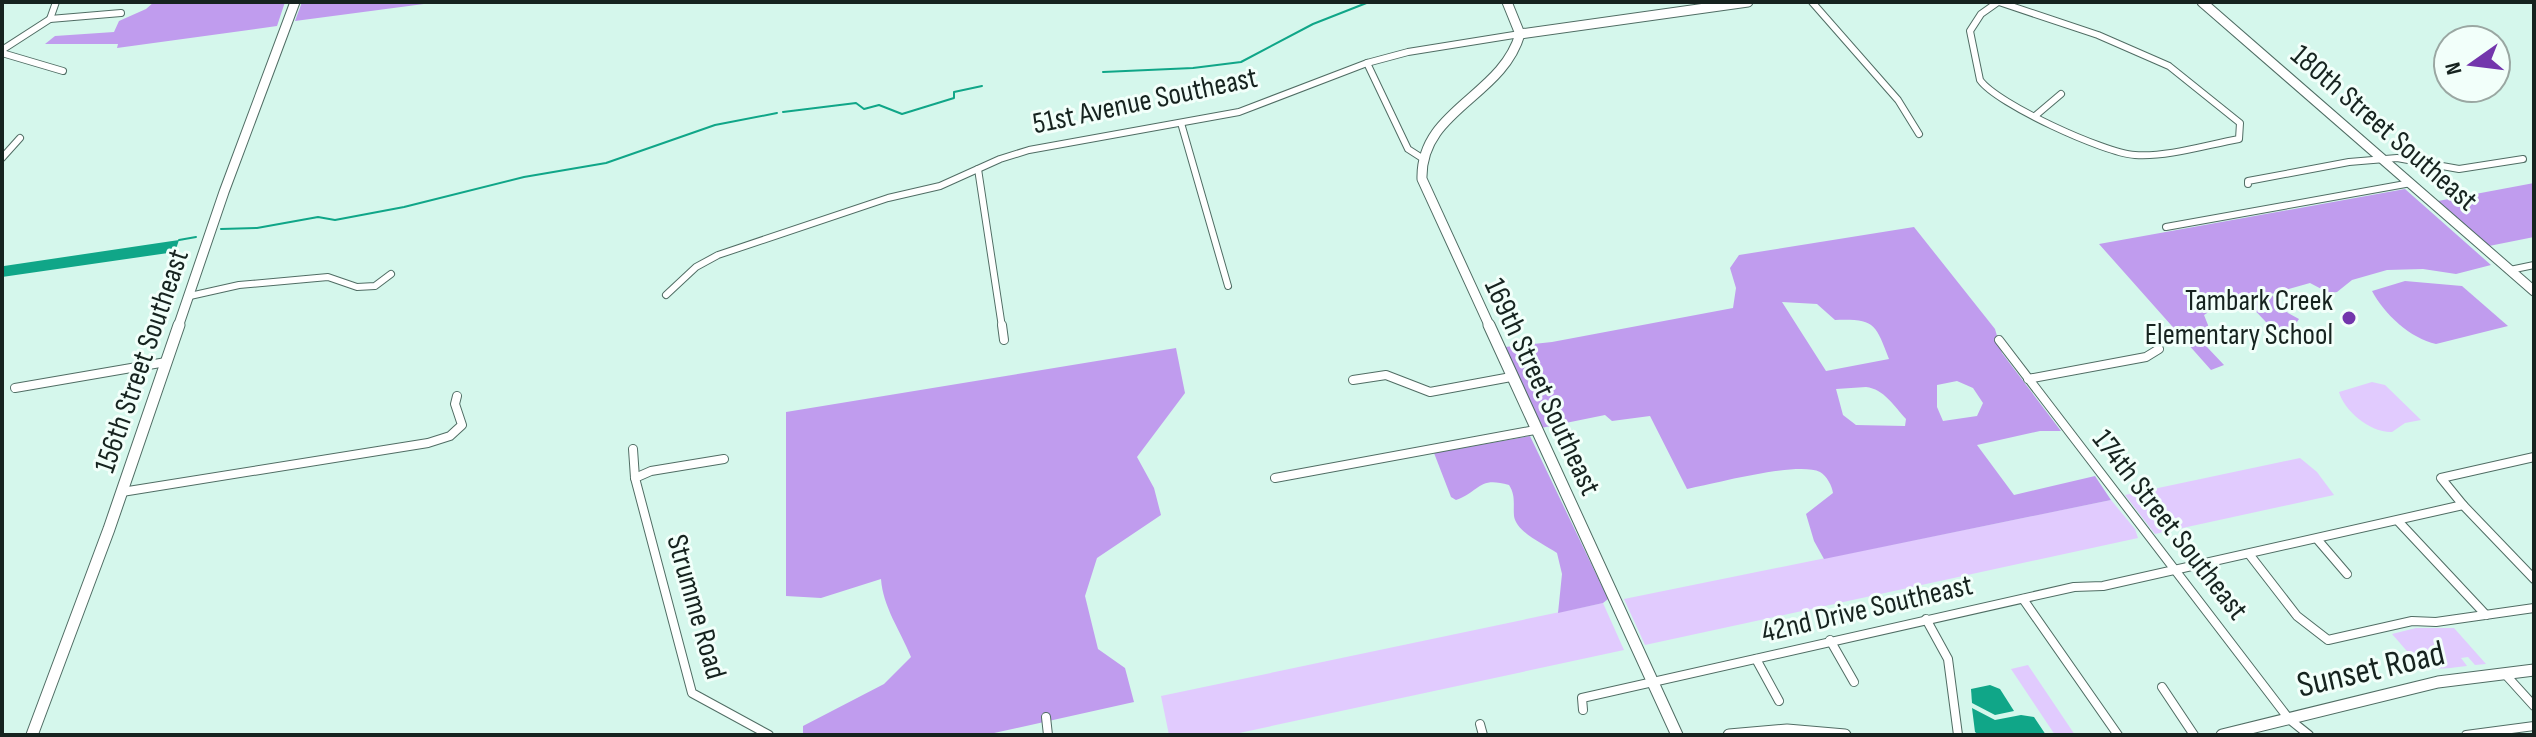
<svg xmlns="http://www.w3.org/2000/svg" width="2536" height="737" viewBox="0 0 2536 737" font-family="'Sofia Sans Condensed',sans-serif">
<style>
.green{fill:#e1cbfe}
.forest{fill:#c09cee;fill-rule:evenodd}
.water{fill:#10a688}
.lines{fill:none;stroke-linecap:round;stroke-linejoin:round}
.stream{stroke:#10a688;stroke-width:2}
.street-far1-casing{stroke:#506d64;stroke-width:8}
.street-casing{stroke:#506d64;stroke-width:10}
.secondary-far1-casing{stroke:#506d64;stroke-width:11}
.secondary-casing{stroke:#506d64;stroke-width:13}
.street-far1{stroke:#fff;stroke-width:6}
.street{stroke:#fff;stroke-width:8}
.secondary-far1{stroke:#fff;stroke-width:9}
.secondary{stroke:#fff;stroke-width:11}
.poi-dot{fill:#7336ac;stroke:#f2fffa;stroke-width:3}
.labels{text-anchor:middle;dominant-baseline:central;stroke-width:6;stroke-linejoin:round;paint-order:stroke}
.street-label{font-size:30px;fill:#16231f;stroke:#f2fffa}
.poi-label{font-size:30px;fill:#16231f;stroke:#f2fffa;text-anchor:end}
.near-street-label{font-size:36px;fill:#16231f;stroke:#f2fffa}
</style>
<rect width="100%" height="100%" fill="#d5f7ec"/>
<!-- green -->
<g class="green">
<path d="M 2372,382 L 2385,385 L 2421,420 L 2405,423 L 2392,432 C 2371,433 2344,411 2339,392 Z"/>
<polygon points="2300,458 2317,472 2334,495 2155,534 2125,495"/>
<polygon points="2111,500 2135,529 2138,538 1645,645 1624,599"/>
<polygon points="1603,603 1624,650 1230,735 1169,735 1161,696"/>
<path d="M 2416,628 L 2454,628 L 2486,664 L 2475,665 L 2468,657 L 2461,658 L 2467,666 C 2419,672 2424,670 2392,634 Z"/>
<polygon points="2028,665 2075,735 2055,735 2011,669"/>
</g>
<!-- forest -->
<g class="forest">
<polygon points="154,2 285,2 277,26 117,48 118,44 45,44 55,36 114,32 119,21 146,9"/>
<polygon points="302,2 439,2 295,21"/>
<polygon points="2534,183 2534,237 2489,246 2438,201"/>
<polygon points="2405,189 2491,265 2456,274 2423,269 2387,270 2352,280 2337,292 2329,293 2310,283 2271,294 2288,313 2299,319 2284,341 2246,301 2221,304 2204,315 2208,325 2207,347 2224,365 2211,370 2099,244"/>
<path d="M 1914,227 L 1995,329 L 2002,353 L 2061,431 L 2040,431 L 1977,445 L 2014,495 L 2095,476 L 2111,500 L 1824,559 L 1814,541 L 1806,514 L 1833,493 C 1832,486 1827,476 1820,472 C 1797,461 1714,484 1687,489 L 1650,416 L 1612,421 L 1605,415 L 1541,428 L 1505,347 L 1552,342 L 1733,308 L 1736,288 L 1730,268 L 1739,255 ZM 1782,302 L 1817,304 L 1835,320 C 1875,319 1875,323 1889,359 L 1826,371 ZM 1957,381 L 1973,388 L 1983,403 L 1977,416 L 1943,421 L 1937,407 L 1937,385 ZM 1866,387 C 1884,389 1894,406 1906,419 L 1905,426 L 1856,425 L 1843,415 L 1836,389 Z"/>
<path d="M 2405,281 L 2462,286 L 2508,326 L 2436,344 C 2410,338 2385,315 2372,291 Z"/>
<path d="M 1176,348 L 1185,393 L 1137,457 L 1154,488 L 1161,515 L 1097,558 L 1085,596 L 1098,649 L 1125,668 L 1134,702 L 985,735 L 803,735 L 803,726 L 884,684 L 911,657 C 900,630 883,607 881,579 L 821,598 L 786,596 L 786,412 Z"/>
<path d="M 1530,436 L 1608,599 L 1603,603 L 1558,613 L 1562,574 L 1557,553 C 1544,544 1516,532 1514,516 C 1513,504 1516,496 1509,485 C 1478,476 1481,491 1456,500 L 1451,497 L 1434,453 Z"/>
</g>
<!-- water -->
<g class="water">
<polygon points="179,240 175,252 2,277 4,266"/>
<polygon points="1990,685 2000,689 2014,711 1995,715 1972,703 1971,689"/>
<polygon points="1972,708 1995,720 2021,715 2034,717 2046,735 1979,735 1975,732"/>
</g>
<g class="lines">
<!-- stream -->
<g class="stream">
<polyline points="1103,72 1193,68 1241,62 1313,24 1369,2"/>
<polyline points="783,112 856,103 864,109 879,105 902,114 954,98 954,92 982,86"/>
<polyline points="221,229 257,228 318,217 335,220 404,207 524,177 606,163 715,125 777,113"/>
<polyline points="179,240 196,237"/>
</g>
<!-- street-far1 casing -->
<g class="street-far1-casing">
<g id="street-far1">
<polyline points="1812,2 1898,100 1919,134"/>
<path d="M 1998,2 L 1981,14 L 1970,31 L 1980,80 C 1997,104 2104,153 2135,155 C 2169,157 2206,145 2239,139 L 2240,123 L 2169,66 L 2098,35 L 1999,2"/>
<polyline points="50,19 121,13"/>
<polyline points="2,50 50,19 56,2"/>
<polyline points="2,53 63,71"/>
<polyline points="1367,63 1408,149 1422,158"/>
<polyline points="2035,116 2061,94"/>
<polyline points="1181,123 1228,286"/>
<polyline points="2,158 20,138"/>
<polyline points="978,169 1002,327"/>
<polyline points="2248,184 2248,181 2349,162 2397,158 2459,169 2523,159"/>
<polyline points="2166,227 2411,183"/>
<polyline points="2510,270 2534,265"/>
<polyline points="666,295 696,267 718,255 888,198 940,186 1000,159 1029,150 1239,112 1367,63 1408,52 1520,34"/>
<polyline points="190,296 239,285 328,277 357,287 375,286 391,274"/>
</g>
</g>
<!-- street casing -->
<g class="street-casing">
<g id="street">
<polyline points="1002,325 1004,340"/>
<polyline points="1999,340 2289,719 2309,735"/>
<polyline points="2028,379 2146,357 2159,349"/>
<polyline points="1353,380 1386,375 1430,392 1511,377"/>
<polyline points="15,388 166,362"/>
<polyline points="633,449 635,478 692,693 769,735"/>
<polyline points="635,478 651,471 724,459"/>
<polyline points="1275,478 1535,430"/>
<polyline points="122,492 428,443 450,436 462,425 455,404 457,396"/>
<polyline points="2463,505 2534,579"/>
<polyline points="2398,521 2486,615"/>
<polyline points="2317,539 2347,574"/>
<polyline points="2249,554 2297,616 2328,640 2412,621 2436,622 2534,608"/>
<polyline points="2023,599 2118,735"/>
<polyline points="1926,619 1948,659 1958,735"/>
<polyline points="1830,640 1854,682"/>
<polyline points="1756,659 1779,701"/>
<polyline points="2505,674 2534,706"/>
<polyline points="2162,687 2194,735"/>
<polyline points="1583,710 1582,698 2074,587 2103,586 2463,505 2441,478 2534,457"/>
<polyline points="1046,717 1048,735"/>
<polyline points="1480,724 1483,735"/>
<polyline points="2466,735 2534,726"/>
</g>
</g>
<!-- secondary-far1 casing -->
<g class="secondary-far1-casing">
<g id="secondary-far1">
<polyline points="2202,2 2534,291"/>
<polyline points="1520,34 1748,2"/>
<polyline points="178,327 224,192 295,2"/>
<path d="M 1490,327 L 1422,179 C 1420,110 1502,97 1520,34 L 1507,2"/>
</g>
</g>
<!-- secondary casing -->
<g class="secondary-casing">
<g id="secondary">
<polyline points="1489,325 1677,735"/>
<polyline points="32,735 109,529 179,325"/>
<polyline points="1729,735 1787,730 1845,735"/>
<polyline points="2222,735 2438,682 2534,670"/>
</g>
</g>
<!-- street-far1 -->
<use href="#street-far1" class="street-far1"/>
<!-- street -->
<use href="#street" class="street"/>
<!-- secondary-far1 -->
<use href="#secondary-far1" class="secondary-far1"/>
<!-- secondary -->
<use href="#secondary" class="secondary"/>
</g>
<!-- markers -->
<circle class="poi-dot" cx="2349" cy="318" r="8"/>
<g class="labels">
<!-- street labels -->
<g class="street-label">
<text transform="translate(1145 101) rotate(-12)">51st Avenue Southeast</text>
<text transform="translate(2384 128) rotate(41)">180th Street Southeast</text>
<text transform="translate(142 361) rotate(-71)">156th Street Southeast</text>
<text transform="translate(1542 387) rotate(65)">169th Street Southeast</text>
<text transform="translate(2170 525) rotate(52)">174th Street Southeast</text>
<text transform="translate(696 607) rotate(74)">Strumme Road</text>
<text transform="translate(1867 609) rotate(-13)">42nd Drive Southeast</text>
</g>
<!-- poi labels -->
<g class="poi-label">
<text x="2333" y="301">Tambark Creek<tspan x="2333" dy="34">Elementary School</tspan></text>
</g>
<!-- near-street labels -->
<g class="near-street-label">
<text transform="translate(2371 670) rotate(-13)">Sunset Road</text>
</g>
</g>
<!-- border -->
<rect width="2536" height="737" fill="none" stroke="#16231f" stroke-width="8"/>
<!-- north arrow -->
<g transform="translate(2472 64) rotate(256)"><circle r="38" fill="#f2fffa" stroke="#9aa7a2" stroke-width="2"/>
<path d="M0-6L14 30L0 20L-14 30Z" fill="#7336ac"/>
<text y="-12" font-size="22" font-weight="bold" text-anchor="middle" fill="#16231f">N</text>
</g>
</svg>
